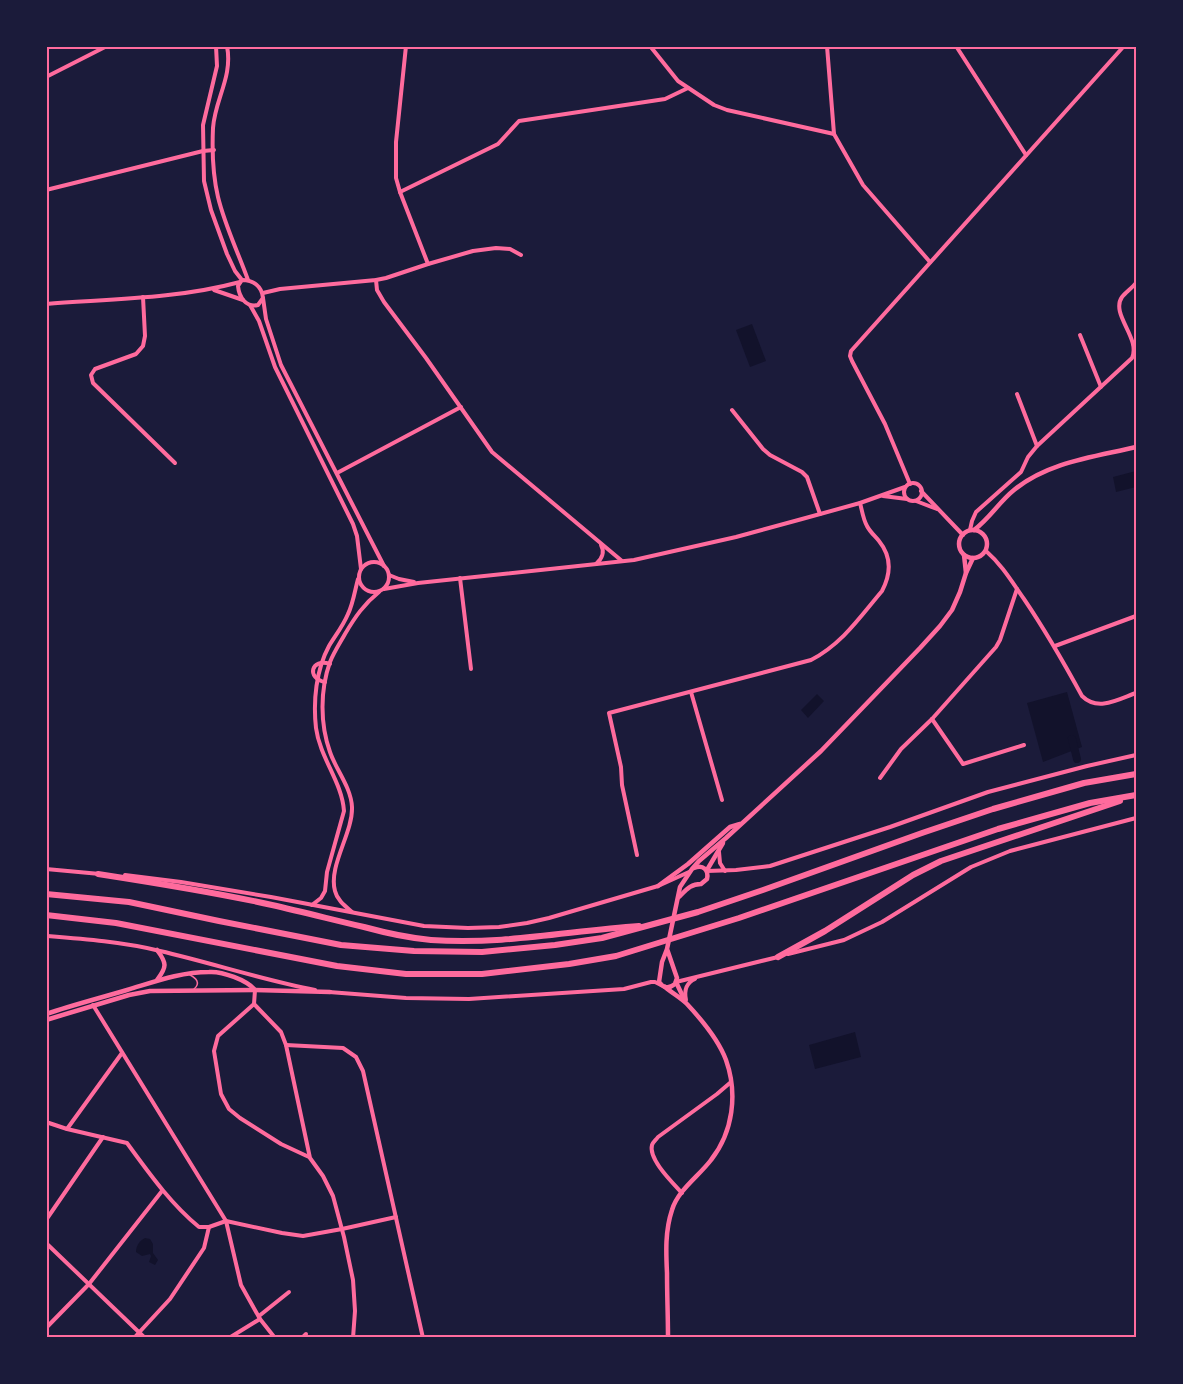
<svg xmlns="http://www.w3.org/2000/svg" width="1183" height="1384" viewBox="0 0 1183 1384" font-family="'Noto Serif',serif">
<style>
.water{fill:#12122b}
.lines{fill:none;stroke-linecap:round;stroke-linejoin:round}
.canal{stroke:#12122b;stroke-width:8}
.service{stroke:#ff6b9d;stroke-width:1.5}
.minor{stroke:#ff6b9d;stroke-width:4}
.tertiary{stroke:#ff6b9d;stroke-width:4.5}
.secondary{stroke:#ff6b9d;stroke-width:4.5}
.motorway{stroke:#ff6b9d;stroke-width:6}
.neatline{fill:none;stroke:#ff6b9d;stroke-width:2}
</style>
<rect width="100%" height="100%" fill="#1b1b3a"/>
<!-- water -->
<g class="water">
<polygon points="752,324 766,361 750,367 736,330"/>
<polygon points="1136,471 1136,487 1116,492 1113,477"/>
<polygon points="1067,692 1082,747 1043,762 1027,703"/>
<polygon points="817,694 824,701 808,718 801,710"/>
<polygon points="855,1032 861,1057 815,1069 809,1045"/>
<path d="M 145,1238 L 150,1239 L 153,1244 L 153,1253 L 158,1260 L 155,1265 L 149,1262 L 151,1256 L 150,1254 L 142,1256 L 136,1252 C 136,1246 140,1240 145,1238 Z"/>
</g>
<g class="lines">
<!-- canal -->
<polyline class="canal" points="1072,739 1077,759"/>
<!-- service -->
<path class="service" d="M 190,975 C 196,978 201,983 194,989"/>
<!-- minor -->
<g class="minor">
<polyline points="216,46 217,66 203,125 204,181 211,210 227,254 235,271 242,280"/>
<path d="M 227,46 C 233,77 215,99 213,128 C 212,150 213,176 218,197 C 225,226 238,252 248,280"/>
<polyline points="406,46 396,142 396,178 400,192 428,264"/>
<polyline points="650,46 678,81 714,105 727,110 834,134"/>
<polyline points="827,46 834,134 863,185 930,262"/>
<polyline points="956,46 1026,155"/>
<polyline points="46,77 107,46"/>
<polyline points="46,190 203,151 214,150"/>
<polyline points="400,192 498,144 519,121 665,99 688,88"/>
<path d="M 242,280 C 253,280 262,286 263,298 L 258,305 C 246,308 239,297 238,286 Z"/>
<polyline points="376,280 377,290 384,302 426,358 492,452 622,561"/>
<polyline points="214,290 243,300"/>
<polyline points="263,293 280,289 376,280 386,278 428,264 473,251 496,248 510,249 521,255"/>
<polyline points="143,297 145,336 143,346 136,354 95,369 91,375 93,383 175,463"/>
<polyline points="263,298 266,319 281,365 384,566"/>
<path d="M 46,304 C 111,299 177,299 240,282"/>
<polyline points="250,305 259,321 275,367 353,524 357,536 361,569"/>
<polyline points="1080,335 1101,387"/>
<polyline points="1017,394 1037,446"/>
<polyline points="732,410 763,449 770,455 802,472 807,477 820,514"/>
<polyline points="337,473 461,407"/>
<circle cx="913" cy="492" r="9"/>
<polyline points="910,484 885,424 852,361 850,356 851,351 1124,46"/>
<polyline points="921,491 963,535"/>
<polyline points="883,496 907,499"/>
<polyline points="916,501 937,509"/>
<path d="M 970,530 L 972,521 L 976,512 L 1021,472 L 1028,457 L 1037,446 L 1132,358 C 1141,338 1110,314 1122,297 C 1126,292 1132,288 1136,283"/>
<path d="M 986,551 C 1002,565 1012,582 1024,599 C 1045,630 1064,663 1082,696 C 1098,712 1119,699 1136,693"/>
<circle cx="374" cy="577" r="15"/>
<path d="M 596,564 C 602,559 605,552 601,545"/>
<polyline points="389,575 399,579 414,582"/>
<polyline points="460,578 471,669"/>
<polyline points="384,589 418,583 634,560 736,537 802,519 860,503 905,487"/>
<polyline points="1055,646 1136,616"/>
<path d="M 325,682 C 306,678 311,658 330,664"/>
<polyline points="691,692 722,800"/>
<polyline points="932,719 963,764 1024,745"/>
<polyline points="880,778 901,749 932,719 996,647 1000,640 1017,589"/>
<polyline points="719,852 720,863 725,871"/>
<path d="M 637,855 L 622,785 L 621,767 L 609,713 L 811,660 C 842,644 860,617 882,591 C 891,574 892,557 879,541 C 875,536 870,532 867,526 C 863,519 862,510 860,503"/>
<polyline points="46,869 100,874"/>
<polyline points="707,871 736,870 770,866 890,827 988,792 1087,766 1136,755"/>
<polyline points="125,875 181,882 271,897 424,926 468,928 499,927 527,923 549,918 658,886 689,872"/>
<path d="M 312,905 L 321,898 L 325,891 L 327,872 L 344,811 C 342,782 320,758 316,728 C 313,701 316,670 329,646 C 335,636 343,626 348,614 C 353,604 355,590 358,579"/>
<path d="M 352,912 C 345,906 337,900 335,891 C 328,866 353,833 352,807 C 351,787 336,770 330,752 C 320,724 320,690 330,662 C 334,652 340,643 345,634 C 355,617 364,604 379,592"/>
<path d="M 46,936 C 84,939 123,942 160,951 C 212,963 263,980 315,990"/>
<polyline points="788,954 844,940 882,922 971,867 1010,851 1136,818"/>
<polyline points="676,982 778,957"/>
<polyline points="255,990 254,1004 218,1036 214,1051 221,1094 229,1109 240,1118 281,1144 309,1157"/>
<polyline points="329,992 406,998 469,999 624,989 651,982 655,982 661,985"/>
<path d="M 686,1000 C 684,991 686,983 695,979"/>
<polyline points="254,1004 281,1032 286,1045 310,1158 323,1176 333,1196 344,1237 353,1280 355,1311 353,1338"/>
<polyline points="93,1005 226,1221 241,1285 260,1319 275,1338"/>
<polyline points="286,1045 343,1048 356,1057 363,1071 423,1338"/>
<path d="M 46,1122 L 67,1129 L 127,1143 C 149,1173 170,1203 199,1227 L 209,1227 L 226,1221 L 282,1233 L 303,1236 L 342,1229 L 396,1217"/>
<polyline points="67,1129 122,1053"/>
<path d="M 682,1193 C 673,1183 648,1159 652,1145 C 653,1142 656,1140 658,1137 L 717,1094 L 731,1082"/>
<polyline points="46,1220 103,1137"/>
<polyline points="46,1243 145,1338"/>
<polyline points="259,1316 289,1292"/>
<polyline points="46,1328 89,1284 162,1191"/>
<polyline points="134,1338 170,1299 204,1248 209,1227"/>
<polyline points="229,1338 260,1319"/>
<polyline points="302,1338 306,1334"/>
</g>
<!-- tertiary -->
<g class="tertiary">
<path d="M 157,980 C 167,967 167,963 157,950"/>
<polyline points="676,982 685,1001"/>
<path d="M 665,987 C 672,993 681,998 687,1004 C 701,1019 719,1041 726,1060 C 738,1094 733,1132 711,1160 C 699,1176 678,1190 672,1210 C 665,1231 666,1252 667,1273 C 667,1295 668,1316 668,1338"/>
<path d="M 46,1014 C 73,1005 100,998 127,990 C 154,982 180,972 209,972 C 222,971 247,980 255,990"/>
<polyline points="46,1020 129,995 150,991 255,990 330,992"/>
</g>
<!-- secondary -->
<g class="secondary">
<circle cx="973" cy="544" r="14"/>
<path d="M 974,530 C 990,518 999,502 1014,490 C 1048,462 1094,457 1136,447"/>
<polyline points="964,555 966,573"/>
<polyline points="707,870 723,843"/>
<polyline points="658,886 688,864 730,827 740,824"/>
<path d="M 679,897 C 687,889 691,884 701,884 L 707,879 C 709,870 703,864 694,868"/>
<path d="M 667,949 L 677,978 L 675,984 C 669,989 663,988 659,982 L 662,962 L 667,949 L 680,887 L 692,869 L 699,861 L 726,838 L 821,751 L 920,648 L 940,626 L 952,610 L 960,592 L 966,573 L 973,558"/>
</g>
<!-- motorway -->
<g class="motorway">
<path d="M 98,874 C 156,883 214,892 272,905 C 303,912 334,920 364,927 C 386,933 409,938 431,940 C 503,945 568,931 639,926"/>
<polyline points="46,894 129,902 219,921 341,945 414,951 482,952 555,945 602,938 698,912 763,890 922,833 993,809 1084,783 1136,774"/>
<polyline points="46,915 116,923 337,966 406,974 482,974 569,964 616,956 739,918 998,829 1090,803 1136,795"/>
<polyline points="778,957 825,931 913,875 941,861 1120,801"/>
</g>
</g>
<!-- border -->
<rect width="1183" height="1384" fill="none" stroke="#1b1b3a" stroke-width="96"/>
<rect x="48" y="48" width="1087" height="1288" class="neatline"/>
</svg>
